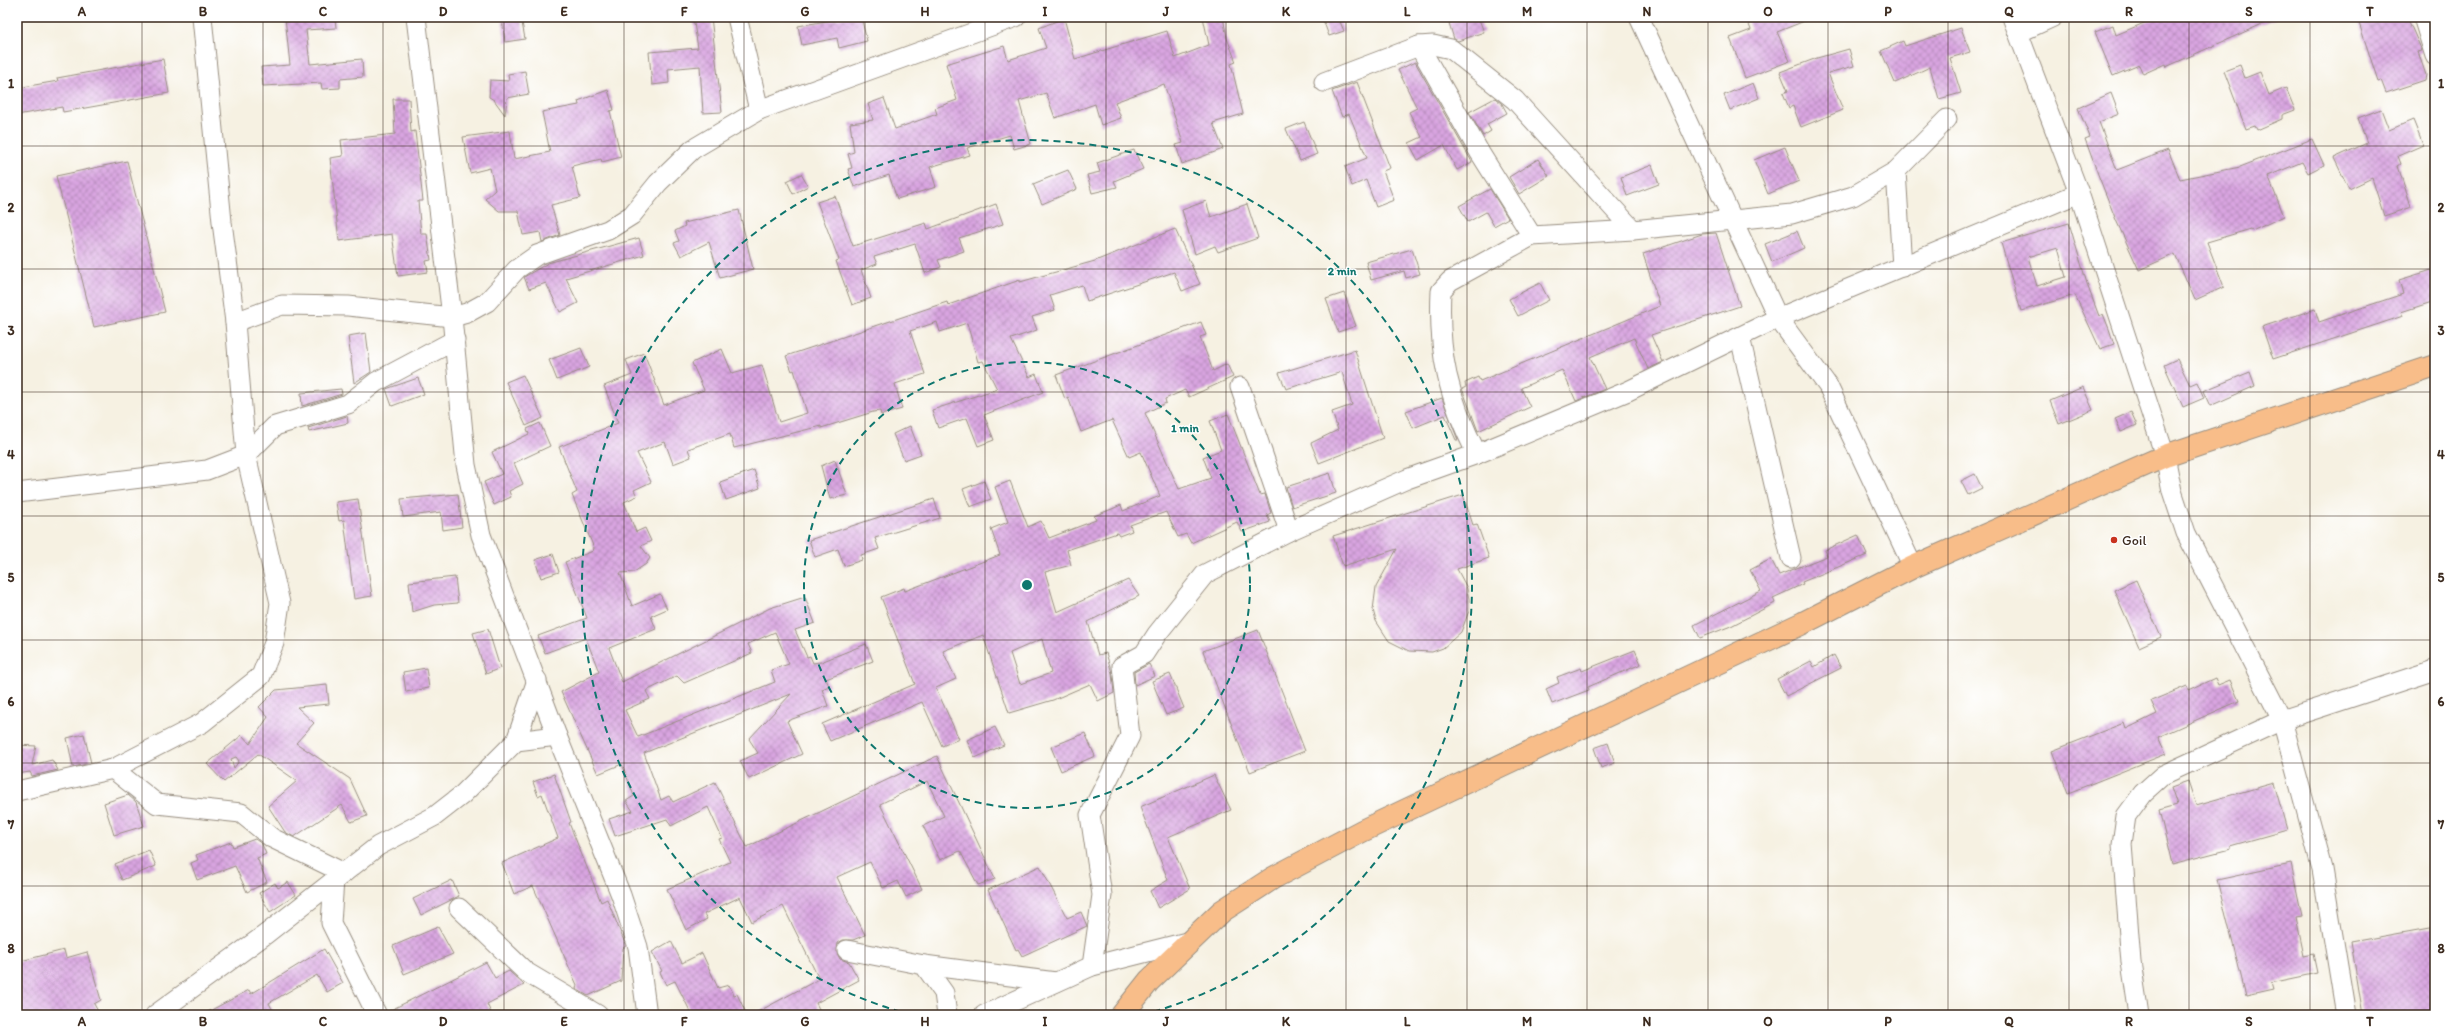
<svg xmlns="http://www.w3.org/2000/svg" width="2452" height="1032" viewBox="0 0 2452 1032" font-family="Itim,sans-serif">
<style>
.building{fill:url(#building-cross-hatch);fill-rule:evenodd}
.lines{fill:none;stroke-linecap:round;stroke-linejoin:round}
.street-casing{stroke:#988e80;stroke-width:21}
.highway-casing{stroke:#988e80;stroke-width:24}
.street{stroke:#fff;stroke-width:19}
.highway{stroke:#f8bd89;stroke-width:22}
.grid{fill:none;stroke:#3b2a1e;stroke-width:1;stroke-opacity:0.55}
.ring{fill:none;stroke:#0f766e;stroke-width:2;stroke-dasharray:7 5}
.poi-dot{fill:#c8321e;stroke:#fff;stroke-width:1.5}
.labels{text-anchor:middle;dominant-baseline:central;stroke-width:3;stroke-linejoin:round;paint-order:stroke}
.poi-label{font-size:14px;fill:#3b2a1e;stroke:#fff;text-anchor:start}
.centre{fill:#0f766e;stroke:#fff;stroke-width:2}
.ring-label{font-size:12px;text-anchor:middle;font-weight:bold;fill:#0f766e;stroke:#fff;stroke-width:3;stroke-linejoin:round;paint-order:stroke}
.neatline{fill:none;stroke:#3b2a1e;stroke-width:1.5}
.grid-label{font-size:13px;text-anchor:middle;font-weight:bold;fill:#3b2a1e}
</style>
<defs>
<pattern id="building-cross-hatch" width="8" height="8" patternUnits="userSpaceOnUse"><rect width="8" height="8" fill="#d9a5e1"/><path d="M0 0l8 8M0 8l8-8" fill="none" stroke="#b187b6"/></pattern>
</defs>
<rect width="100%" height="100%" fill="#fff"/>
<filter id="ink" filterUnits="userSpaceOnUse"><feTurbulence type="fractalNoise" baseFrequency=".025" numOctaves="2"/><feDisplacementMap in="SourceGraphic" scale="8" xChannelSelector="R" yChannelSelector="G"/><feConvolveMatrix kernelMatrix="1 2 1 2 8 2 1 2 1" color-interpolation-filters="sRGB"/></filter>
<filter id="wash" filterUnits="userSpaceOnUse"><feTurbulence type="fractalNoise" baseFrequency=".012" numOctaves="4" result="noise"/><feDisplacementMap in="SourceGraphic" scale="16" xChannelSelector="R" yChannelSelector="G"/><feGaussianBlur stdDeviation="0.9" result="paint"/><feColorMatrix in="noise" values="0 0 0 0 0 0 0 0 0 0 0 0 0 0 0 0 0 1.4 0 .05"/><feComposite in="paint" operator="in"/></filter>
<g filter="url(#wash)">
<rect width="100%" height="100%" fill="#f6f1e2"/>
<g id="blocks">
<!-- building -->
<g class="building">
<polygon points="285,17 335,17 336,28 306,30 310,64 362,59 363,77 340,79 340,88 322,89 321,83 263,86 261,67 290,65"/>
<polygon points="502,17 521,17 525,39 505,42"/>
<polygon points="693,17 711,17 722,112 703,113 700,66 668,69 669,83 652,85 649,52 698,48"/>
<polygon points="849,17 861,17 867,41 839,48 837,38 802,45 798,26"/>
<polygon points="1203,17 1223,17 1227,38 1236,62 1231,64 1243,114 1213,123 1223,149 1182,164 1176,145 1183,143 1164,84 1115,102 1121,118 1101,125 1095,104 1055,118 1046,93 1019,101 1031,144 1014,149 1010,135 967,148 970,155 930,167 936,187 897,199 889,175 854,187 848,169 852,168 848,154 854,152 850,123 873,120 868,104 884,98 895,129 937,114 935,108 957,100 946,64 1004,46 1008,60 1046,48 1039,28 1064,18 1075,59 1167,31 1175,58 1209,45"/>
<polygon points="1322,17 1338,17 1344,31 1329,36"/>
<polygon points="1468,17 1478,17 1484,32 1458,41 1454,39 1449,23"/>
<polygon points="1746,17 1811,17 1812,18 1777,32 1790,61 1745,78 1730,38 1751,30"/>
<polygon points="2158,17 2278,17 2166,67 2165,64 2143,74 2139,65 2113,76 2095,32 2113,25 2116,35"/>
<polygon points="2367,17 2407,17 2422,51 2418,52 2426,75 2425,80 2386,93 2381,80 2378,81 2358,20"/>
<polygon points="1961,28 1970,52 1950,58 1961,93 1939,99 1930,67 1895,83 1881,51 1903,41 1905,46"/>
<polygon points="1849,49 1854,66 1828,73 1843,110 1801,127 1793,106 1789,108 1783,93 1788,91 1780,72 1817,58"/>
<polygon points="163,59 169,93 63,112 62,107 17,115 17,88 58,81 57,78"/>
<polygon points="1415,62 1472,162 1457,170 1444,145 1418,160 1409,143 1422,137 1409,112 1417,108 1398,70"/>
<polygon points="2240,65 2245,78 2260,72 2269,95 2286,88 2295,110 2282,115 2282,119 2257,130 2255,126 2246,129 2224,71"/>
<polygon points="525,71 529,94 507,98 505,115 494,100 489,97 490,80 509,81 508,74"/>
<polygon points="1357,82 1390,168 1383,171 1394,200 1376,207 1366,180 1352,186 1345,167 1367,158 1349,114 1342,117 1332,91"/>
<polygon points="1753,83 1759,98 1730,110 1724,95"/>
<polygon points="608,90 614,110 610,111 621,157 602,162 601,159 572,166 580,198 551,205 560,235 542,242 540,232 523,235 518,211 499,211 485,199 495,190 490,168 470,173 463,137 510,131 514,159 550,152 542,112 579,105 578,101"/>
<polygon points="2111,93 2119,114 2099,122 2117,170 2168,150 2180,179 2240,167 2312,139 2324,165 2308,173 2302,162 2268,176 2284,216 2252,231 2251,229 2207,242 2224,287 2195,300 2175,254 2139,270 2116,220 2099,177 2085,139 2090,137 2078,108"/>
<polygon points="1495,98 1502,104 1507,113 1487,124 1491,131 1483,136 1469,112"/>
<polygon points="393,99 409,99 411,132 415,131 423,201 418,201 421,234 427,234 431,260 426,261 428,272 398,276 392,234 339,241 330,158 343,156 341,140 395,134"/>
<polygon points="2381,109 2389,130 2413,120 2423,145 2398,156 2401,164 2398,166 2411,207 2384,216 2372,178 2349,189 2334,158 2367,143 2358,118"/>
<polygon points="1304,122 1317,154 1300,161 1286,129"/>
<polygon points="1785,147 1799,181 1768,194 1754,160"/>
<polygon points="1134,150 1143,169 1114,181 1117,187 1092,193 1087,175 1100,172 1097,163"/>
<polygon points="1538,159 1549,176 1519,194 1509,177"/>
<polygon points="127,161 165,312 94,327 56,176"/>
<polygon points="1652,165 1659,184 1627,196 1621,177"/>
<polygon points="1068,170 1077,189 1042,204 1033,184"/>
<polygon points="801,174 808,186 793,194 787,181"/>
<polygon points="1490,189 1508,218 1494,226 1486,212 1468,222 1459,206"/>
<polygon points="835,196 853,246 926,223 928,229 996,204 1003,224 959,238 964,251 938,260 941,267 925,273 915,244 874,257 877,264 861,270 871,298 852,305 836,261 839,260 817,202"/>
<polygon points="1206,201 1211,217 1247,204 1258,238 1218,252 1215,246 1195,254 1182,210"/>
<polygon points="739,210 753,269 720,278 709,242 681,256 674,243 679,241 675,231 685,226 684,223"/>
<path d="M 2069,223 L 2088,287 L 2099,316 L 2103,314 L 2109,329 L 2114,344 L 2100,349 L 2075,295 L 2021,311 L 2001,243 ZM 2058,248 L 2066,277 L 2037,286 L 2028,257 Z"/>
<path d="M 1175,229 L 1200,284 L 1182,291 L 1174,272 L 1087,301 L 1082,285 L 1050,295 L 1055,310 L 1032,317 L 1037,330 L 1011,339 L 1029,377 L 1036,374 L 1043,392 L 984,415 L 994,440 L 978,446 L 967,418 L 938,428 L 932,410 L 997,389 L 983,361 L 978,362 L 967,323 L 940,332 L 937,322 L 910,331 L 925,374 L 895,384 L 902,409 L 881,415 L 880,411 L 873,412 L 821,428 L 821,426 L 734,448 L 730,434 L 688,449 L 691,457 L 673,464 L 665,442 L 637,453 L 651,482 L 634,490 L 637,496 L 624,502 L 636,532 L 645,528 L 651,541 L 641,546 L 650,558 L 646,564 L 634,572 L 620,573 L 632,606 L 660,594 L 667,609 L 651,616 L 656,629 L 609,648 L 622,682 L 770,608 L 805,597 L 815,623 L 795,630 L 807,657 L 810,656 L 813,663 L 821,662 L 866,644 L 873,661 L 826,679 L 829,686 L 822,689 L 828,706 L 787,721 L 802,754 L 749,779 L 740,761 L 758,753 L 749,739 L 791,694 L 644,753 L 661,800 L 669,796 L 673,802 L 715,782 L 747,847 L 937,756 L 995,879 L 978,885 L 960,851 L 940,860 L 923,826 L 944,816 L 927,781 L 880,804 L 922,889 L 906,897 L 898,881 L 883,888 L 870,862 L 837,877 L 865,935 L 853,940 L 843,940 L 838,943 L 837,953 L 840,959 L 849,962 L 859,980 L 816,1003 L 822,1015 L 752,1015 L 819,979 L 783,906 L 752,922 L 740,897 L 704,914 L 707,919 L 686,930 L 667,889 L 730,862 L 719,839 L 722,838 L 708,807 L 671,826 L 667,819 L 615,836 L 609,819 L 633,811 L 626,801 L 634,796 L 622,764 L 598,774 L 561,692 L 599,672 L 586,638 L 545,653 L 538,636 L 587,618 L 565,562 L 593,551 L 594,548 L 572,495 L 577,492 L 559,447 L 618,423 L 604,386 L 632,375 L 626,360 L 644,353 L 664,405 L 704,390 L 692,363 L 722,349 L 732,373 L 762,365 L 779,422 L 807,413 L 794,370 L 792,371 L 786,356 L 947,302 L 948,305 L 1020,280 L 1020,282 L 1095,261 ZM 775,632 L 789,664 L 771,670 L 775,682 L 638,737 L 625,710 L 650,699 L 646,691 L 677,676 L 684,683 L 752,653 L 748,644 Z"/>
<polygon points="1797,231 1804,248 1772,262 1765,244"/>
<polygon points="1716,233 1740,306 1651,335 1663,362 1648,369 1634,338 1590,357 1605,389 1576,401 1562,370 1521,388 1530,407 1478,431 1463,391 1462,389 1466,387 1465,383 1478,377 1480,381 1660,306 1643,254 1702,234"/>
<polygon points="639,238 644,255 566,278 578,303 560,312 546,283 529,289 524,277 548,263"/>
<polygon points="1412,249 1420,274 1406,278 1404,271 1371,280 1366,262"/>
<polygon points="2435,269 2435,301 2401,312 2403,316 2273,359 2262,327 2315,309 2319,322 2403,294 2399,280"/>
<polygon points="1540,283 1549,300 1518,316 1509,299"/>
<polygon points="1344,293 1356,326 1338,332 1326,299"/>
<path d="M 1201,322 L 1206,335 L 1200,337 L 1213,371 L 1227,364 L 1233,377 L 1189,397 L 1185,390 L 1165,399 L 1166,403 L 1145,413 L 1179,489 L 1211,478 L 1203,457 L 1221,450 L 1210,421 L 1228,414 L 1260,495 L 1265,494 L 1271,513 L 1267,515 L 1270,522 L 1242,532 L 1237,522 L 1191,543 L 1186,534 L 1178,537 L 1166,512 L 1130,525 L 1132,531 L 1119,536 L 1117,533 L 1067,550 L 1071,565 L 1045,572 L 1057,612 L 1128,580 L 1139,596 L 1088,622 L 1098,655 L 1106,653 L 1112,673 L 1114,693 L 1098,701 L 1090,684 L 1053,700 L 1009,713 L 983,635 L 943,651 L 956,679 L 936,688 L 959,739 L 942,746 L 922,702 L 830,741 L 822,724 L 915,684 L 881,597 L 904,588 L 905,591 L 1000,555 L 991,529 L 1008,522 L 995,487 L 1010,481 L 1028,527 L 1041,521 L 1049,538 L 1096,520 L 1094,516 L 1112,509 L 1121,505 L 1123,511 L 1160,496 L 1141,452 L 1129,457 L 1112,420 L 1081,432 L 1068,397 L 1065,399 L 1056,375 ZM 1042,639 L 1051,673 L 1020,684 L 1010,653 Z"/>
<polygon points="366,333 371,372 354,383 348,336"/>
<polygon points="581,348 589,367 557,380 549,360"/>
<polygon points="1355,350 1383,438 1319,463 1311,443 1338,430 1332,412 1352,405 1342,372 1286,389 1279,373"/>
<polygon points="2177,359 2190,385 2197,382 2204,398 2183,407 2164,365"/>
<polygon points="2250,372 2255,386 2210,406 2203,391"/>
<polygon points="523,375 543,418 526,426 506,382"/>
<polygon points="418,378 424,394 392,406 386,389"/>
<polygon points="2083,387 2093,410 2059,424 2050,401"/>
<polygon points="341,389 342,394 302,406 301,393"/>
<polygon points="1442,398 1458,440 1456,440 1445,415 1413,428 1406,411"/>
<polygon points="2131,412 2137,425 2121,432 2115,419"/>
<polygon points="347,416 348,423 309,432 308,428"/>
<polygon points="540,423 550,446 514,463 523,484 509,491 511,497 494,505 484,482 502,474 492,452 529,434 527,429"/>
<polygon points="910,426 921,454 904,460 893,434"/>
<polygon points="835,460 847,495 830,499 821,466"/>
<polygon points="754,470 760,488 726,500 720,482"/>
<polygon points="1330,473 1336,493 1292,507 1286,487"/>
<polygon points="1975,474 1982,488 1968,495 1961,481"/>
<polygon points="984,481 991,499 970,507 963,489"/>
<polygon points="458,494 462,527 443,530 441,512 403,517 401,499"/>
<polygon points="1463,495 1473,525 1477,524 1489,558 1457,569 1467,588 1469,599 1469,611 1461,632 1443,648 1432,652 1409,651 1389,641 1376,621 1373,610 1376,587 1397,549 1343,566 1333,536"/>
<polygon points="358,499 372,596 354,599 344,520 339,521 336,502"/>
<polygon points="934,499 940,518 875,538 879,549 861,555 862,560 844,566 838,549 815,557 809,540"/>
<polygon points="1858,535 1867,555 1802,582 1803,584 1773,598 1775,603 1731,626 1700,638 1694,625 1761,591 1750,570 1771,559 1779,575 1827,556 1825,550"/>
<polygon points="553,554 559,572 541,578 535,560"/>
<polygon points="455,577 458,603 434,605 412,612 409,582"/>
<polygon points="2136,580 2161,637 2139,647 2114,590"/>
<polygon points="488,629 500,668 486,674 473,633"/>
<polygon points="1258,630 1305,751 1250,772 1203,651"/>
<polygon points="1635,650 1641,664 1588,687 1589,690 1552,704 1546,689 1559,683 1557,677 1581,668 1582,671"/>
<polygon points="1834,655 1841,668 1786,696 1777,679 1811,661 1814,667"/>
<polygon points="1149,664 1155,676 1135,685 1134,672"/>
<polygon points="426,668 429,688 406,692 403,672"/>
<polygon points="1170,674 1184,708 1166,715 1152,681"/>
<polygon points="2215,678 2218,685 2230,680 2239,701 2158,737 2166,754 2068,793 2052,751 2124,723 2126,729 2157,714 2151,701 2187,686 2189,690"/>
<path d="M 327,685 L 329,704 L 297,707 L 314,723 L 296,743 L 350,779 L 367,816 L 351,822 L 342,805 L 294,837 L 285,832 L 268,806 L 297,781 L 258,754 L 224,782 L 207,764 L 242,735 L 250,744 L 268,717 L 259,707 L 276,690 ZM 236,757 L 239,761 L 234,768 L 231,759 Z"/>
<polygon points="995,727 1004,745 975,758 967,740"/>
<polygon points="1085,733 1095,756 1061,771 1051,747"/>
<polygon points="84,734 91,763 73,767 67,738"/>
<polygon points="1608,743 1615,763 1601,768 1594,748"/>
<polygon points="17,745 36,746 32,765 52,760 58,770 32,776 30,772 17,774"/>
<polygon points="554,774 571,822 569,823 601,902 607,899 626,946 623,948 621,981 588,996 576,989 577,985 533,886 514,894 502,863 558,838 542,794 538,796 533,782"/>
<polygon points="1214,775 1231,810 1168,837 1190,889 1158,908 1150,891 1168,880 1140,807"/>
<polygon points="2188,781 2196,805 2274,783 2287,830 2230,846 2230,849 2172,864 2159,810 2177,805 2171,787"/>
<polygon points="128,795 136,802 144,826 114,835 104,803"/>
<polygon points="255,839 262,844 266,854 257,858 267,882 247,892 235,866 197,880 191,863 198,860 196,855 231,842 233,847"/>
<polygon points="149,850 156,866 122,880 115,864"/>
<polygon points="2291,864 2302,916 2296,917 2304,956 2314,954 2318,973 2271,983 2273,990 2246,996 2217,880"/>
<polygon points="1040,866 1067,918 1081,912 1087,926 1022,956 1018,949 1016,950 988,890"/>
<polygon points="452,880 459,896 421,915 413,899"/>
<polygon points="288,882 296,895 270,912 259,893 275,883 278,888"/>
<polygon points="438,927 453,954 404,974 393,946"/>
<polygon points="2435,927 2435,1015 2363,1015 2351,942"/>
<polygon points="671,941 682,963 702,953 718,988 729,985 734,995 737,994 747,1015 692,1015 675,981 666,985 660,972 662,971 652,952"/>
<polygon points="324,949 343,983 327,992 317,975 269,1003 275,1015 202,1015 249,990 251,994"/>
<polygon points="64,950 66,958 87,952 101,1000 94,1004 100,1015 17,1015 17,962"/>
<polygon points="486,962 495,978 509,971 524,985 487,1004 492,1015 388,1015 387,1012"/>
</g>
</g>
</g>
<g filter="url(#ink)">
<use href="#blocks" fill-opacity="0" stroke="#988e80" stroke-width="1"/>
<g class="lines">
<!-- street casing -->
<g class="street-casing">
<g id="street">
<polyline points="416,17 452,317 466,465 481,535 557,736 621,895 638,947 647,1015"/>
<polyline points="737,17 759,110"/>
<polyline points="1639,17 1778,318 1828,386 1913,567"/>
<polyline points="2012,17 2079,193 2165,456 2172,491 2186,533 2282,720 2322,869 2346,1015"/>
<polyline points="2423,17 2435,56"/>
<polyline points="2018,33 2053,17"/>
<polyline points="1419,46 1480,153 1532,236"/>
<polyline points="1324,82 1419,46 1433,45 1451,49 1515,100 1633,230"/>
<polyline points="1896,171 1902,267"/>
<polyline points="235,322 282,305 348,306 452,317 467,313 487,302 517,269 537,255 608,230 632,215 658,183 693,149 759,110 1016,17"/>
<polyline points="1740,337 1791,558"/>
<polyline points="1240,387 1289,531"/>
<path d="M 1477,454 C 1448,398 1438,353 1441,291 L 1450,281 L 1532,236 L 1633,230 L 1792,214 L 1853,196 L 1896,171 L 1947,119"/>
<polyline points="17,493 207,470 246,455 235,322 222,222 202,17"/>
<polyline points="516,741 557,736"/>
<polyline points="113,769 157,804 241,813 272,838 344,873"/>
<polyline points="17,791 113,769 202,723 261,676 274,643 280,603 246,455 275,426 348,404 376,382 455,340"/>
<polyline points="334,880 331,923 377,1015"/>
<polyline points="459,908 526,972 598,1015"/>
<polyline points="847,950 924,965 944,993 947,1015"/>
<polyline points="924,965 1056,982"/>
<polyline points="1092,966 1102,895 1090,815 1130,736 1122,666 1144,654 1157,634 1205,574 1289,531 1407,479 1477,454 1628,391 1778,318 2079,193"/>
<polyline points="155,1015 266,934 378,846 435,816 462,795 516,741 537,680"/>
<polyline points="984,1015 1092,966 1187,942"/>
<polyline points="2139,1015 2131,962 2122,844 2126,816 2143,793 2163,775 2282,720 2435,670"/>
</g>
</g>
<!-- highway casing -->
<g class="highway-casing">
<polyline id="highway" points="1122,1015 1149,981 1222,911 1273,878 1362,831 1803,623 1913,567 2165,456 2435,366"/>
</g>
<!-- street -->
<use href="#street" class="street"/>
<!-- highway -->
<use href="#highway" class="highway"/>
</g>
</g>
<!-- grid -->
<path class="grid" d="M 142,17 L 142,1015M 263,17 L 263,1015M 383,17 L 383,1015M 504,17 L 504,1015M 624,17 L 624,1015M 744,17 L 744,1015M 865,17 L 865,1015M 985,17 L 985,1015M 1106,17 L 1106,1015M 1226,17 L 1226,1015M 1346,17 L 1346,1015M 1467,17 L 1467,1015M 1587,17 L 1587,1015M 1708,17 L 1708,1015M 1828,17 L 1828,1015M 1948,17 L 1948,1015M 2069,17 L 2069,1015M 2189,17 L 2189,1015M 2310,17 L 2310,1015M 17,146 L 2435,146M 17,269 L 2435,269M 17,392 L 2435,392M 17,516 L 2435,516M 17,640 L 2435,640M 17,763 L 2435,763M 17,886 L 2435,886"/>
<!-- distance rings -->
<g class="ring">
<circle cx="1027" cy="585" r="223"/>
<path d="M912 1015A445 445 0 1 1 1142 1015"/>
</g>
<!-- markers -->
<circle class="poi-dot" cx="2114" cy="540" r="4"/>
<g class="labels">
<!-- poi labels -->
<g class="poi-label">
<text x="2122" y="540">Goil</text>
</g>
</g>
<circle cx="1027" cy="585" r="6" class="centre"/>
<g class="ring-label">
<text x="1342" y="275">2 min</text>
<text x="1185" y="432">1 min</text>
</g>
<!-- margin -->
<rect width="2452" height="1032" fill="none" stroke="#fff" stroke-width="44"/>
<rect x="22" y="22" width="2408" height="988" class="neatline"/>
<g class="grid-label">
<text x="82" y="16">A</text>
<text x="203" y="16">B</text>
<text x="323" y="16">C</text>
<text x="443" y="16">D</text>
<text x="564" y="16">E</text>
<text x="684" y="16">F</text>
<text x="805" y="16">G</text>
<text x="925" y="16">H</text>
<text x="1045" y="16">I</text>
<text x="1166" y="16">J</text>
<text x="1286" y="16">K</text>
<text x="1407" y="16">L</text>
<text x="1527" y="16">M</text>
<text x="1647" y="16">N</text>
<text x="1768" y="16">O</text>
<text x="1888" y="16">P</text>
<text x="2009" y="16">Q</text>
<text x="2129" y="16">R</text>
<text x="2249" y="16">S</text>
<text x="2370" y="16">T</text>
<text x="11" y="88">1</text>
<text x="2441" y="88">1</text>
<text x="11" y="212">2</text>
<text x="2441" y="212">2</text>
<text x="11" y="335">3</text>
<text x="2441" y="335">3</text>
<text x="11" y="459">4</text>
<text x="2441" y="459">4</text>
<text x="11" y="582">5</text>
<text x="2441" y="582">5</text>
<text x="11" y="706">6</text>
<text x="2441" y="706">6</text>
<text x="11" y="829">7</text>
<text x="2441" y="829">7</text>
<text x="11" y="953">8</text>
<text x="2441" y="953">8</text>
<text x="82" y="1026">A</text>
<text x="203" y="1026">B</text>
<text x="323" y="1026">C</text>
<text x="443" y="1026">D</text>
<text x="564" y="1026">E</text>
<text x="684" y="1026">F</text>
<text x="805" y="1026">G</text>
<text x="925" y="1026">H</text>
<text x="1045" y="1026">I</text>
<text x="1166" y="1026">J</text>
<text x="1286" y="1026">K</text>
<text x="1407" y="1026">L</text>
<text x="1527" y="1026">M</text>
<text x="1647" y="1026">N</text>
<text x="1768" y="1026">O</text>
<text x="1888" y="1026">P</text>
<text x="2009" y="1026">Q</text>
<text x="2129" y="1026">R</text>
<text x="2249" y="1026">S</text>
<text x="2370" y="1026">T</text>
</g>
</svg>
